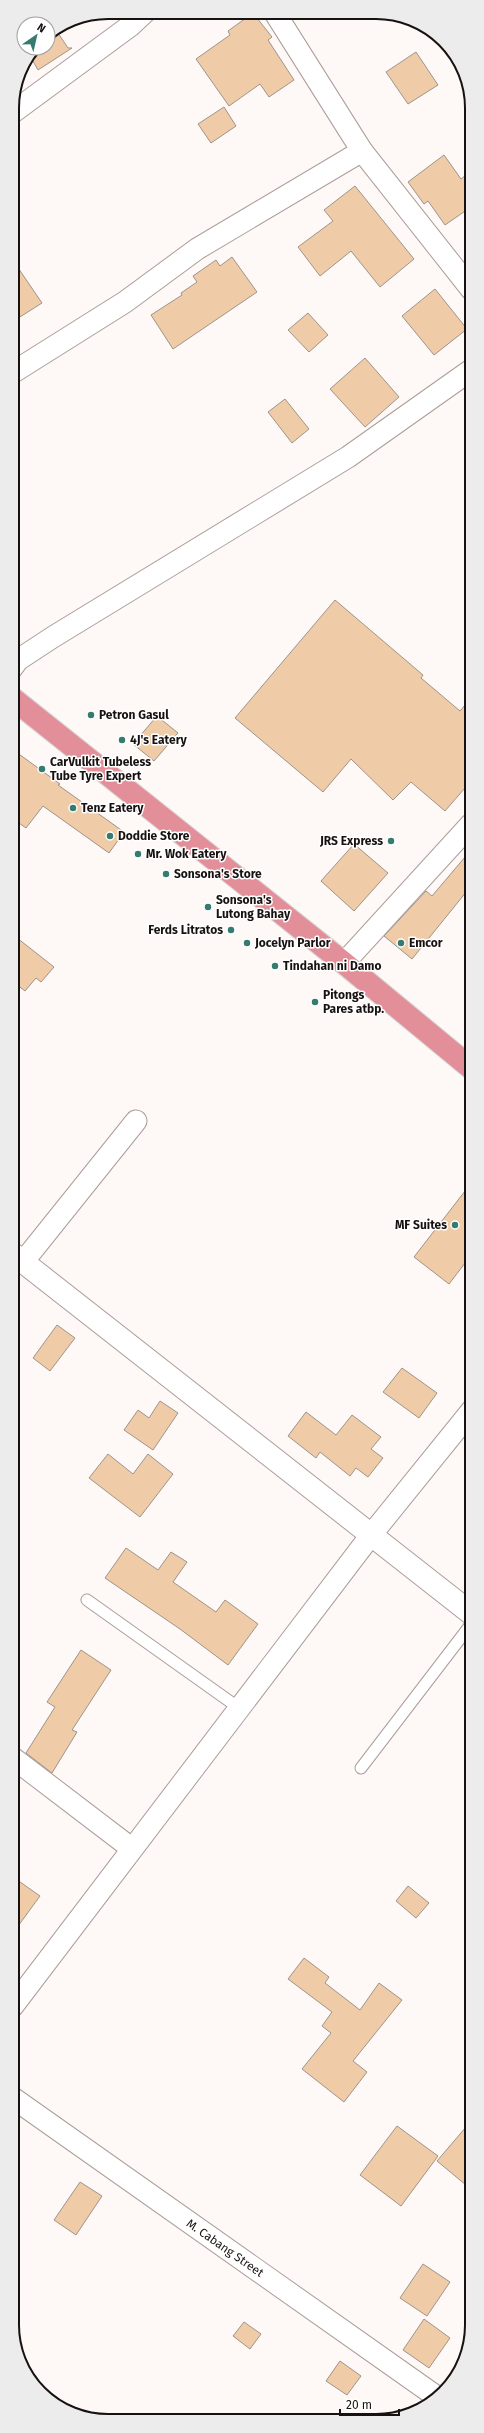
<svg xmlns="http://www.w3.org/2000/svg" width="484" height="2433" viewBox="0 0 484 2433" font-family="'Fira Sans',sans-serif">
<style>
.building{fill:#efcca7;stroke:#9e948b}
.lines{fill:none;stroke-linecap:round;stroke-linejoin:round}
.lane-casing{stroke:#ac9e99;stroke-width:13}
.street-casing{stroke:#ac9e99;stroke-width:23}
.secondary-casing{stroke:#ac9e99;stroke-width:24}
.highway-casing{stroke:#d5d4d4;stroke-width:24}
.lane{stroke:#fff;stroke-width:11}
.street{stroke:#fff;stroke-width:21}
.secondary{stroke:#fff;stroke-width:22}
.highway{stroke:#e38f99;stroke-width:22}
.poi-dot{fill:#357b70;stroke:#fff;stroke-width:1.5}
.labels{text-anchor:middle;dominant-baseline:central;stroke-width:3;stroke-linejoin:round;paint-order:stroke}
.poi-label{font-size:12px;font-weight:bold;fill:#171210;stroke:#fff;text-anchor:start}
.street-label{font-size:12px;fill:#171210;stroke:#fff}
.rim{fill:none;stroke:#171210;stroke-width:2}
</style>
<rect width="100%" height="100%" fill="#fef8f6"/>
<!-- building -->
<g class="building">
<polygon points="253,13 272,37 268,40 294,80 269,97 260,84 229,106 196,59 230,35 228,31"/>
<polygon points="56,30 68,48 72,48 38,70 30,56 35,48 48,48 48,35"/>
<polygon points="416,52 438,85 408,104 386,72"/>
<polygon points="224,107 236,126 211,143 198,124"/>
<polygon points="444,155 461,179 471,171 471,207 445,225 428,201 424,204 408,182"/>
<polygon points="355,186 414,259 380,287 351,251 320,276 298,247 333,221 324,210"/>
<polygon points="232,257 257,292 173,349 151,315 182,295 181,293 197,282 193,276 216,260 220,266"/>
<polygon points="12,259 42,303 12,322"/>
<polygon points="435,289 467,329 434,355 402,316"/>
<polygon points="308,313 328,335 309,352 288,330"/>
<polygon points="365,358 399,397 365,427 330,389"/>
<polygon points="285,399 309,429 292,443 268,412"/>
<polygon points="335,600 423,675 421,678 460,711 471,698 471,781 445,811 411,782 393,800 351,759 323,792 235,718"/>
<polygon points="157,716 178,733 154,761 133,744"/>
<polygon points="12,749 60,784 58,785 124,832 109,853 43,806 26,828 12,818"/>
<polygon points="354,844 388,873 354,911 321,881"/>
<polygon points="471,850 471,886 412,959 384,936 426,891 432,896"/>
<polygon points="12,934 54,967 41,982 36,978 25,991 12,981"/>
<polygon points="472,1182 472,1254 449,1284 414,1257"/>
<polygon points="57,1325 75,1338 50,1371 33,1358"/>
<polygon points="402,1368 437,1393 419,1418 383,1392"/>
<polygon points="160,1401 178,1413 153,1450 124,1430 138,1410 149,1418"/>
<polygon points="306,1412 336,1435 352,1415 381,1437 371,1449 383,1458 368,1477 356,1468 350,1476 320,1452 316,1458 288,1436"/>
<polygon points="108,1454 133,1474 148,1454 173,1474 140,1517 89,1478"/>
<polygon points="126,1548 158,1570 171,1552 187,1562 173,1582 216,1612 225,1600 258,1624 228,1665 180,1629 105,1578"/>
<polygon points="81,1650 111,1670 72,1730 77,1732 52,1773 26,1753 55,1707 47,1702"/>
<polygon points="13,1877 40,1896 13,1933"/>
<polygon points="408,1886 429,1903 416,1918 396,1901"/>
<polygon points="304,1958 329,1977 325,1983 360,2010 379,1983 402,2000 353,2061 367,2072 344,2102 302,2069 331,2033 322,2026 332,2012 288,1979"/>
<polygon points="472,2120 472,2190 437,2161"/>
<polygon points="397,2126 438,2156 401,2206 360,2175"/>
<polygon points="80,2182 102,2196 76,2235 54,2220"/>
<polygon points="423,2264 450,2282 427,2316 400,2298"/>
<polygon points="424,2319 450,2338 429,2368 403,2350"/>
<polygon points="244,2322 261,2334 250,2349 233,2336"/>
<polygon points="340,2361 361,2376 347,2395 326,2381"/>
</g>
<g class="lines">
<!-- lane casing -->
<g class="lane-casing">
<g id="lane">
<polyline points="87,1600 239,1708"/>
<polyline points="361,1768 472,1623"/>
</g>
</g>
<!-- street casing -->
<g class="street-casing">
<g id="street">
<polyline points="275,13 362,151 471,289"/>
<polyline points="12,113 130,26 145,12"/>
<polyline points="12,373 125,302 197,249 362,151"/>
<polyline points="12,668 18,660 53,637 348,457 471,370"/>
<polyline points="344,963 471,824"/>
<polyline points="23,1262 136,1121"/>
<polyline points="13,1758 131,1848"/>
<polyline points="13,2006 371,1535 472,1410"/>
<polyline points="13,2098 437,2397"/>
</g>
</g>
<!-- secondary casing -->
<g class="secondary-casing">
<polyline id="secondary" points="13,1254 472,1614"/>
</g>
<!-- highway casing -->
<g class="highway-casing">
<polyline id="highway" points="12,698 344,963 471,1068"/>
</g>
<!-- lane -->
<use href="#lane" class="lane"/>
<!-- street -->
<use href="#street" class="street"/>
<!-- secondary -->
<use href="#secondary" class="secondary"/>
<!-- highway -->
<use href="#highway" class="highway"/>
</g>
<!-- markers -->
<g class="poi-dot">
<circle cx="91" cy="715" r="4"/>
<circle cx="122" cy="740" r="4"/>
<circle cx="42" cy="769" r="4"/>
<circle cx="73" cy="808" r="4"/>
<circle cx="110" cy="836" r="4"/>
<circle cx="391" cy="841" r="4"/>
<circle cx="138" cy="854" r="4"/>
<circle cx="166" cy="874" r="4"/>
<circle cx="208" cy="907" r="4"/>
<circle cx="231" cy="930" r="4"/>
<circle cx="247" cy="943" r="4"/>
<circle cx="401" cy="943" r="4"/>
<circle cx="275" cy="966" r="4"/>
<circle cx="315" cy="1002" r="4"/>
<circle cx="455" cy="1225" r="4"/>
</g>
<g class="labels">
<!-- poi labels -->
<g class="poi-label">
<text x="99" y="715">Petron Gasul</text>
<text x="130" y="740">4J's Eatery</text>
<text x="50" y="762">CarVulkit Tubeless<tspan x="50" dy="14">Tube Tyre Expert</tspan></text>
<text x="81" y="808">Tenz Eatery</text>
<text x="118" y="836">Doddie Store</text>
<text x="383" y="841" text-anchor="end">JRS Express</text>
<text x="146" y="854">Mr. Wok Eatery</text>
<text x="174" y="874">Sonsona's Store</text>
<text x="216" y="900">Sonsona's<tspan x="216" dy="14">Lutong Bahay</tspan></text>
<text x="223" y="930" text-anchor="end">Ferds Litratos</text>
<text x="255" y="943">Jocelyn Parlor</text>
<text x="409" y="943">Emcor</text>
<text x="283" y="966">Tindahan ni Damo</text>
<text x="323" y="995">Pitongs<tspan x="323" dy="14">Pares atbp.</tspan></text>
<text x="447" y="1225" text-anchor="end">MF Suites</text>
</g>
<!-- street labels -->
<g class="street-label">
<text transform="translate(225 2248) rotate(35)">M. Cabang Street</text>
</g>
</g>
<!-- crop -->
<path d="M0 0H484V2433H0ZM108 19H376A89 89 0 0 1 465 108V2325A89 89 0 0 1 376 2414H108A89 89 0 0 1 19 2325V108A89 89 0 0 1 108 19Z" fill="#ececec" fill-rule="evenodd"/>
<path class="rim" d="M108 19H376A89 89 0 0 1 465 108V2325A89 89 0 0 1 376 2414H108A89 89 0 0 1 19 2325V108A89 89 0 0 1 108 19Z"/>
<!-- north arrow -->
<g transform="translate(36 36) rotate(34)"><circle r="19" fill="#ffffff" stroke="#a2a09f"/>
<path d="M0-3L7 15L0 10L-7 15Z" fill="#357b70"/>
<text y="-6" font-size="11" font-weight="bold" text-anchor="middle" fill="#171210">N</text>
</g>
<!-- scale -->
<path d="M340 2409v6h59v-6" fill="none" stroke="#171210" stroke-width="2"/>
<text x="346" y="2409" font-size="12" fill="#171210" stroke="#ffffff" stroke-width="3" paint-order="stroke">20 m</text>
</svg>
